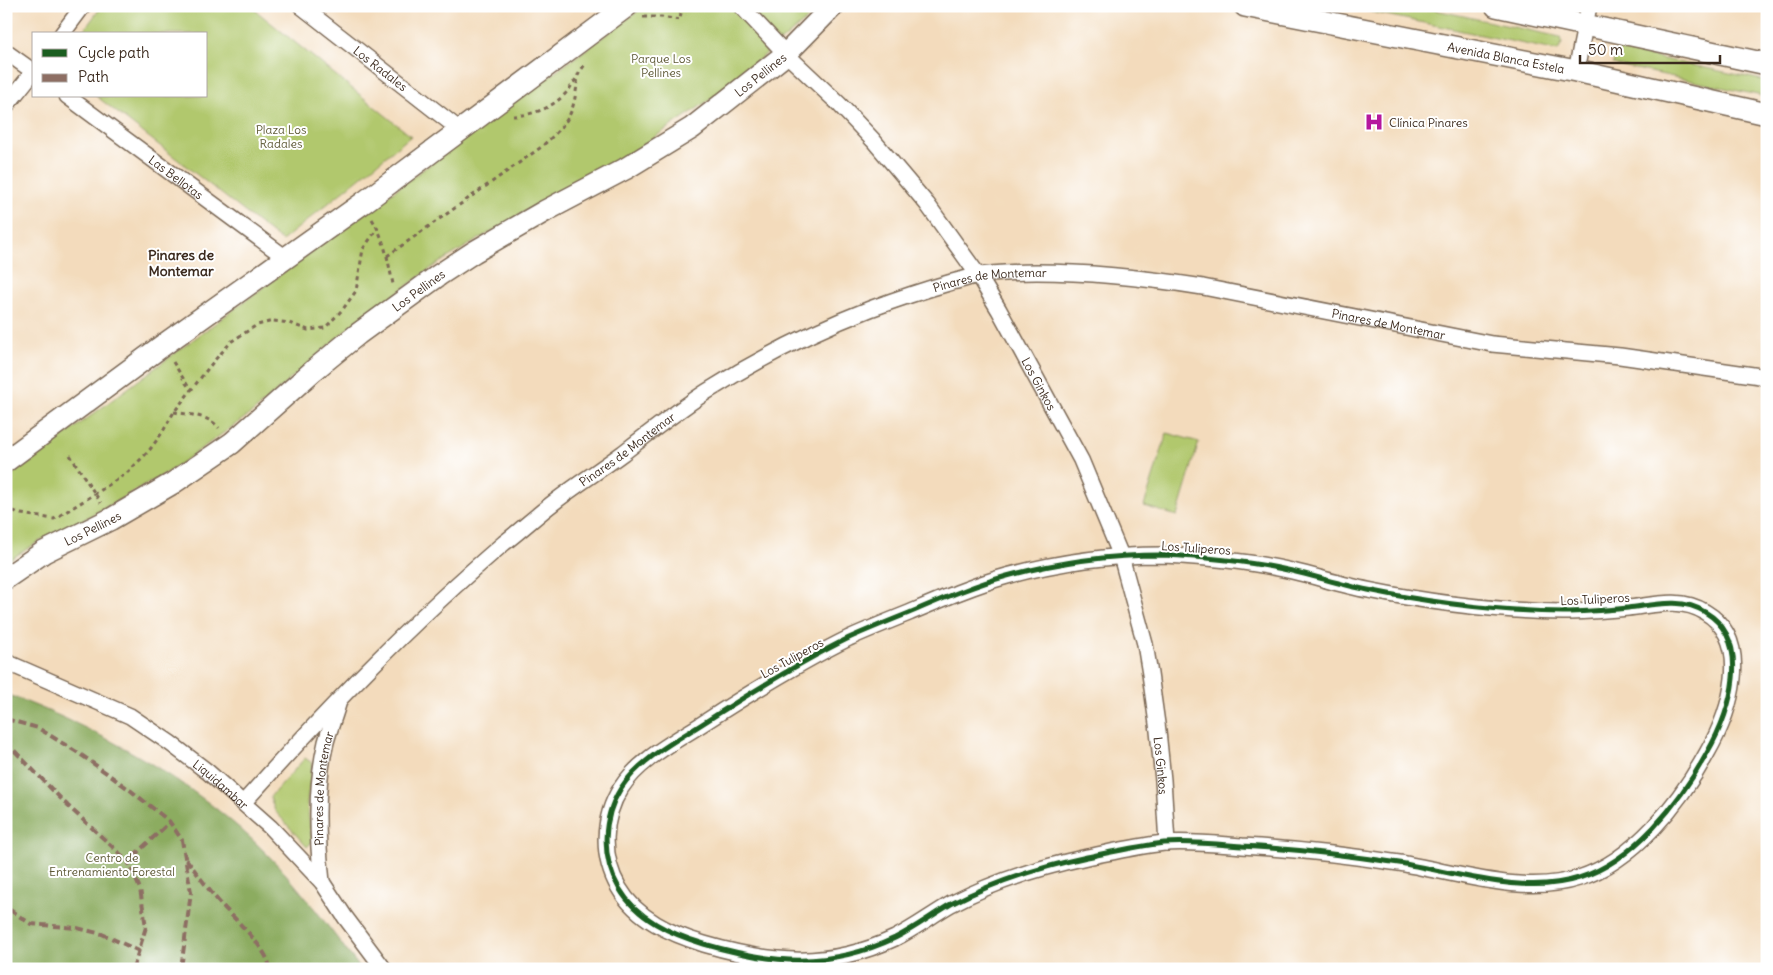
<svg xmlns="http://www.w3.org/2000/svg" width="1773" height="975" viewBox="0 0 1773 975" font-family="Delius,sans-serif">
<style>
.green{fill:#b1c86d;stroke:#767946}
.forest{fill:#8cac60;stroke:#646b3f}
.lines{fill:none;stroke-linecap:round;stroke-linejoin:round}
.minor-casing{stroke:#7b6855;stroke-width:18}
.secondary-casing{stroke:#7b6855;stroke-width:24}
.path{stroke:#7b6855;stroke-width:3;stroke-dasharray:4 4;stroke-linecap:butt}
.minor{stroke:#fff;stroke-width:15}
.secondary{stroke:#fff;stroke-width:21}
.quiet{stroke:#8d6e63;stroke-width:4;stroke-dasharray:8 4;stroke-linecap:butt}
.cycleway-casing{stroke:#fff;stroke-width:8}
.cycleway{stroke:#1b5e20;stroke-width:5}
.labels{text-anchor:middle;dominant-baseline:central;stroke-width:4;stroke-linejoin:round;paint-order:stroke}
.street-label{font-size:12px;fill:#3b2a1e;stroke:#fff}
.park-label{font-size:12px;fill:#5e5936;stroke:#fff}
.poi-label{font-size:12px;fill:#3b2a1e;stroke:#fff;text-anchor:start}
.neighbourhood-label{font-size:14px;font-weight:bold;fill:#3b2a1e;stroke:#fff}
</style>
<rect width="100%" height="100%" fill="#fff"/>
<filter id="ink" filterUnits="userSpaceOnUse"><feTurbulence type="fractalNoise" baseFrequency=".02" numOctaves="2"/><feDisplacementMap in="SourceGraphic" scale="10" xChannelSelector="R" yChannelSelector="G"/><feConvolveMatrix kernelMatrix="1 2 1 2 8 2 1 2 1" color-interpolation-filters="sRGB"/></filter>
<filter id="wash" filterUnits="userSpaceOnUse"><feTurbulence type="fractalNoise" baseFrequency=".0096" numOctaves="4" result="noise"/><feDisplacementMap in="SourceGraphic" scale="20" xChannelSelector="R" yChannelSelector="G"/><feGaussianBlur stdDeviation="1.12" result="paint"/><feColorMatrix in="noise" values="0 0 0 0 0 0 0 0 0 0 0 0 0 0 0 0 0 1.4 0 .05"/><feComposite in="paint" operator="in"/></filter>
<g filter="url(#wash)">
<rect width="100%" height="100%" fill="#f3dbbc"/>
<!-- green -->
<g class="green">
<polygon points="102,6 250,6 411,136 282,241 96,96 206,96 206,34 81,34"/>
<polygon points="645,6 823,6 717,95 619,161 526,211 437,264 347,329 253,412 167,473 83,520 43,539 6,562 6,479 288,269"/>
<polygon points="1343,6 1417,6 1560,37 1562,43 1558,51"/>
<polygon points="1616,49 1767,81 1767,97 1613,64"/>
<polygon points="1167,433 1199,442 1177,516 1144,506"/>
<polygon points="305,758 312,763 307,803 312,842 307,847 275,811 270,797"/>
</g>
<!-- forest -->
<path class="forest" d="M 6,694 C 100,729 196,782 267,854 C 302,889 330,930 361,969 L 6,969 Z"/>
</g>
<g filter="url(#ink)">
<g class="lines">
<!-- minor casing -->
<g class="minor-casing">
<g id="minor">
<path id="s1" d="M 301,6 L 460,130"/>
<path id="s2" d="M 741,6 L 786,54 L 839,104 L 873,140 L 927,204 L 978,275 L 999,310 L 1081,460 L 1121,556 L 1145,644 L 1150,674 L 1158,731 L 1163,780 L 1167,843"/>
<polyline points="62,34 83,6"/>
<polyline points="6,52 34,72"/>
<polyline points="1576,71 1589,6"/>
<path id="s3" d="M 67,96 L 286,258"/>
<polyline points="6,106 34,71"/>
<path d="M 1162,555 C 1206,557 1249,561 1292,571 C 1318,577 1342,585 1368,590 C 1432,603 1498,611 1563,612 C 1585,612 1607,610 1628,608 C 1654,605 1681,597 1705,612 C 1754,641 1730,713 1707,753 C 1680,802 1634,861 1579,878 C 1524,896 1455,872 1399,863 C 1347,855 1295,849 1242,846 C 1217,844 1189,841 1164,843 C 1138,846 1112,852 1087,857 C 1041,867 993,882 951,904 C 932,915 915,928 895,938 C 829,969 772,964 704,944 C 671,934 637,919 619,888 C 601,857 602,818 621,788 C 639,760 674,742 702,724 C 750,693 798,663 849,638 C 869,629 889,621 909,613 C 942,599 974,585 1007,576 C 1058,562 1110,555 1162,555 Z"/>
<path id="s4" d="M 6,662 L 130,716 L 170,743 L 208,772 L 270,827 L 322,882 L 345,917 L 384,969"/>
<path id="s5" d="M 244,802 C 326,711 410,623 504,543 C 521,530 536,516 553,503 C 576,485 600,470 623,453 C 650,432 677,411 706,392 C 758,359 813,331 870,309 C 897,299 924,290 952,282 C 961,280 970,277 980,275 C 1051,267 1132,276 1203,287 L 1492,344 L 1620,356 L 1767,377"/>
<path id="s6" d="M 322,882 C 317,836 315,788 326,742 C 330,728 335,715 339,701"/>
</g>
</g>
<!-- secondary casing -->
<g class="secondary-casing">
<g id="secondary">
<path id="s7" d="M 1245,6 L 1576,71 L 1767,114"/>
<polyline points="1496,6 1767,64"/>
<polyline points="6,461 162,346 363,203 627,6"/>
<path id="s8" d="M 6,578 L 44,552 L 111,519 L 173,483 L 232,443 L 314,370 L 358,334 L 439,275 L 474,252 L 545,211 L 625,169 L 692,128 L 786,54 L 833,6"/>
</g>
</g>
<!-- path -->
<g class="path">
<polyline points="643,17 661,17 680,20 682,6"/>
<path d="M 513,116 C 533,115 552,108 566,93 C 574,84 579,72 586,63"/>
<path d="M 372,219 C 385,239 388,262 393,284"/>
<path d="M 387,256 L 540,148 C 570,121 574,115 578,75"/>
<polyline points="173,362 191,391"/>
<path d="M 174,412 C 189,415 209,415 219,428"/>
<polyline points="70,455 101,503"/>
<polyline points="6,508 21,514 54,519 95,494 128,472 148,452 162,433 174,412 213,362 232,341 257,325 273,321 289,323 308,330 325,328 343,309 356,291 363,249 378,228"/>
</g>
<!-- minor -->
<use href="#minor" class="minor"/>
<!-- secondary -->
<use href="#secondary" class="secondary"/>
<!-- quiet -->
<g class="quiet">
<polyline points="6,719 38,728 80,754 130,790 169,821 182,840 191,892 181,969"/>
<polyline points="6,742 68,806 128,861"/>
<path d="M 186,859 C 198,874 209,891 222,905 C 235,920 268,948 270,969"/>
<polyline points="6,898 10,910 31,924 77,928 102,934 139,951"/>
<polyline points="133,969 146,927 140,889 128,861 170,822"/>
</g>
<!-- cycleway casing -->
<g class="cycleway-casing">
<path id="cycleway" d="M 1162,555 C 1206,557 1249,561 1292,571 C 1318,577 1342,585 1368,590 C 1432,603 1498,611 1563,612 C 1585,612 1607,610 1628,608 C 1654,605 1681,597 1705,612 C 1754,641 1730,713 1707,753 C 1680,802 1634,861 1579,878 C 1524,896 1455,872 1399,863 C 1347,855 1295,849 1242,846 C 1217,844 1189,841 1164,843 C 1138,846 1112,852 1087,857 C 1041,867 993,882 951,904 C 932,915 915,928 895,938 C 829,969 772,964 704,944 C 671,934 637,919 619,888 C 601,857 602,818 621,788 C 639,760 674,742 702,724 C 750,693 798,663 849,638 C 869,629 889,621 909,613 C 942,599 974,585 1007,576 C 1058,562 1110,555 1162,555 Z"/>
</g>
<!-- cycleway -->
<use href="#cycleway" class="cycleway"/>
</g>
</g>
<!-- icons -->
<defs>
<g id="hospital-bare" transform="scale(1.5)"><path d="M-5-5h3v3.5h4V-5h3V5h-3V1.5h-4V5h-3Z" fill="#b5179e" stroke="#fff" stroke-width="2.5" paint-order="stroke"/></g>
</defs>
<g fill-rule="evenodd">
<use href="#hospital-bare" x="1374" y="122"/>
</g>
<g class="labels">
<!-- street labels -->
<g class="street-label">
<text stroke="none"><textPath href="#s7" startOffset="266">Avenida Blanca Estela</textPath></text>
<text stroke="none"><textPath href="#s1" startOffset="101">Los Radales</textPath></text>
<text stroke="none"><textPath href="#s8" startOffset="910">Los Pellines</textPath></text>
<text stroke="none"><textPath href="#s3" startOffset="136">Las Bellotas</textPath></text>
<text stroke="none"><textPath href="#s5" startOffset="928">Pinares de Montemar</textPath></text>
<text stroke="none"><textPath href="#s8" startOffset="505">Los Pellines</textPath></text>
<text stroke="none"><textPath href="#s5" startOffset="1332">Pinares de Montemar</textPath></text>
<text stroke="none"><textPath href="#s2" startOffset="484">Los Ginkos</textPath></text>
<text stroke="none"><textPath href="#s5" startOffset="522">Pinares de Montemar</textPath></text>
<text stroke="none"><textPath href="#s8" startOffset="100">Los Pellines</textPath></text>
<text transform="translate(1196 548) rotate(4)">Los Tuliperos</text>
<text transform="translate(1595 599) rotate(-3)">Los Tuliperos</text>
<text transform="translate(792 658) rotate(-29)">Los Tuliperos</text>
<text stroke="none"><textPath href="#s2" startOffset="889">Los Ginkos</textPath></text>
<text stroke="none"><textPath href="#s4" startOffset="249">Liquidambar</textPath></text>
<text stroke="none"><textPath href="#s6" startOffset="94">Pinares de Montemar</textPath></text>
</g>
<!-- park labels -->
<g class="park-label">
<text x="661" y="58">Parque Los<tspan x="661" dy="14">Pellines</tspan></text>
<text x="281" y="129">Plaza Los<tspan x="281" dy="14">Radales</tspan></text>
<text x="112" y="857">Centro de<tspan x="112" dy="14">Entrenamiento Forestal</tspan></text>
</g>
<!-- poi labels -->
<g class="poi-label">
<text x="1389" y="122">Clínica Pinares</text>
</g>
<!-- neighbourhood labels -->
<g class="neighbourhood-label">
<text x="181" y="255">Pinares de<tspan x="181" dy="16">Montemar</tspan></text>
</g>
</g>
<!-- margin -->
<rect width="1773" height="975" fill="none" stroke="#fff" stroke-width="25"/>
<!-- legend -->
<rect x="32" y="32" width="175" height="65" fill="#ffffff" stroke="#b1aaa5"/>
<rect x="42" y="49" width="25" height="8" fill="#1b5e20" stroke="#b1aaa5"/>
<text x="78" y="58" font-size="15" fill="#3b2a1e">Cycle path</text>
<rect x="42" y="74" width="25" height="8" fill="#8d6e63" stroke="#b1aaa5"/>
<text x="78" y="82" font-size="15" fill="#3b2a1e">Path</text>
<!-- scale -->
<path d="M1580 55v8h140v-8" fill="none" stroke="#3b2a1e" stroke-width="2.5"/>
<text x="1588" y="55" font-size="15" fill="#3b2a1e" stroke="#ffffff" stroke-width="4" paint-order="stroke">50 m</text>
</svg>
